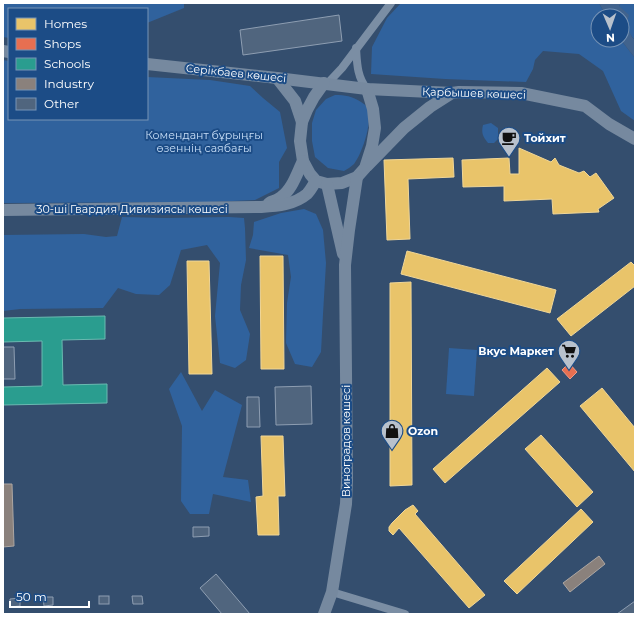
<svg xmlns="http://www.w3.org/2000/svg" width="638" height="617" viewBox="0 0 638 617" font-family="Montserrat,sans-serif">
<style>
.green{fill:#30629d}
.water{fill:#41638d}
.homes{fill:#e9c46a;stroke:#f0d697}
.shops{fill:#e76f51;stroke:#ee9a85}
.schools{fill:#2a9d8f;stroke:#6abab1}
.industry{fill:#8a817c;stroke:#ada7a3}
.building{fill:#50657e;stroke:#8e9eb2}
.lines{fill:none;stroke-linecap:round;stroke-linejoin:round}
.street{stroke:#7b8ea4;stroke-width:8}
.secondary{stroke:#76899f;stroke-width:12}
.labels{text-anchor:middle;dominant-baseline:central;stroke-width:4;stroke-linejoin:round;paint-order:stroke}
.street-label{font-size:11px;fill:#fff;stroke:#1c4c86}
.park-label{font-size:11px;fill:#c9dff8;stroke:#1c4c86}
.poi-label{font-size:11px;font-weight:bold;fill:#fff;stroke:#1c4c86;text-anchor:start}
</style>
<rect width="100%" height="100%" fill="#344e6e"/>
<!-- green -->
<g class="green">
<polygon points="3,3 184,3 184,8 147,23 147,9 9,9 9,38 3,37"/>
<polygon points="401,3 599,3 606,16 598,16 598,40 621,40 635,58 635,121 621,111 603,71 579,54 543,51 535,60 533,69 526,82 445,79 371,74 372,47 387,18"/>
<path d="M 621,3 L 635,3 L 635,40 C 626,32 623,17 619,6 Z"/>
<polygon points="3,60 9,61 9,119 147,119 147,77 210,80 250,86 263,98 280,112 287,148 279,162 279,188 255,200 211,202 3,203"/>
<path d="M 335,95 C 345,95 352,96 361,102 C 362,103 365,104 366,106 C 375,117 362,154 354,164 C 351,167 347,169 344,171 L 328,168 L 315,157 L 312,141 L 312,123 L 316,110 L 326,99 Z"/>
<path d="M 491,123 L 498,128 L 498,139 L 494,143 L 488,143 C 483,137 481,133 483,125 Z"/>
<polygon points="304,209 316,214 323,230 326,263 323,314 321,352 312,367 295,364 286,343 287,303 291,277 288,255 249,248 253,235 254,222 281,213"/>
<polygon points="122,217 165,218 229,217 244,218 245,228 246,260 241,285 240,310 250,334 246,360 235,368 220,363 215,316 220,263 207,245 181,250 170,285 159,295 136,294 118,288 103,308 20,309 3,311 3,235 84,234 106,237 117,236"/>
<polygon points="449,348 477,350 474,396 446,394"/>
<polygon points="181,372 202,411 215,390 242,405 223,477 248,480 251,502 213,494 209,514 190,514 181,501 182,426 169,389"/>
</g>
<!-- water -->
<polygon class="water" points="599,3 621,3 619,6 629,15 626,25 632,37 635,40 635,58 621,40 622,16 606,16"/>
<!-- homes -->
<g class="homes">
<polygon points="519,148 551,162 555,158 559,165 579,173 584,171 590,177 596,173 614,198 598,209 599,212 553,214 552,199 504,201 504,186 463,187 462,160 509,158 510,174 519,174"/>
<polygon points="453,158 454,177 408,179 410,239 387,240 384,160"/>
<polygon points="407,251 556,290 550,313 401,274"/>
<polygon points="260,256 283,256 284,369 261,369"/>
<polygon points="187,261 209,261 212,374 189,374"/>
<polygon points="631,262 635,266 635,286 571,336 557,319"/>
<polygon points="411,282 412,485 390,486 390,283"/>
<polygon points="547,368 560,382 445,483 433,469"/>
<polygon points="602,388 635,428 635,472 580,406"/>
<polygon points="541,435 593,492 577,507 525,449"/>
<polygon points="261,436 283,436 285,496 278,496 279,535 258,535 256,497 263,496"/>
<polygon points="413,505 418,511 415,514 485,595 469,608 399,528 393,535 389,531 389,527 392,523 405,510"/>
<polygon points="581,509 593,522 517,594 504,581"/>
</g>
<!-- shops -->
<polygon class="shops" points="569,363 577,372 570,379 562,370"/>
<!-- schools -->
<polygon class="schools" points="105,316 105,339 62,340 63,385 107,384 107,403 3,405 3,387 42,386 42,341 3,342 3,318"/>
<!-- industry -->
<g class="industry">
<polygon points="3,484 12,484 14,546 3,547"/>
<polygon points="599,556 605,564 570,592 563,583"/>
</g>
<!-- building -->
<g class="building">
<polygon points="339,15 342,41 243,55 240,30"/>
<polygon points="3,347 14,347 15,379 3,379"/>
<polygon points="311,386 312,424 276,425 275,387"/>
<polygon points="247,397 259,397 260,427 247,427"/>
<polygon points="193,527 209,527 209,536 193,537"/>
<polygon points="216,574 250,614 222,614 200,588"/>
<rect x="99" y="596" width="10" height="8"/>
<polygon points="132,596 142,596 143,604 133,604"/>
<polygon points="43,597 53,597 53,605 44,606"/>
<polygon points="20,598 20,606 10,607 10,599"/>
<polygon points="635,601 635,614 617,614"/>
</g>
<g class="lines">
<!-- street -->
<g class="street">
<path d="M 356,48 C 357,63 357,77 367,89"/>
<polyline points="327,84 342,68 391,3"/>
<polyline points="332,592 405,614"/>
</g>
<!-- secondary -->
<g class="secondary">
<polyline points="3,51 9,52"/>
<polyline points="147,64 277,78 367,89 452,93 459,92 521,93 585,106 609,124 635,139"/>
<polyline points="277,78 295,101 302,122"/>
<polyline points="324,83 314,97 307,110 302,122 300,141 303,161 310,174 316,181 327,184 342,183 357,177 365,168 372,146 375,128 373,109 367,89"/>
<polyline points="367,166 404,128 430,107 452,93"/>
<polyline points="327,184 343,254"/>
<path d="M 269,203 C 273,201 278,200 281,197 C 292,190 297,173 303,161"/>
<path d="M 3,210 L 261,207 C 277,206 294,205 307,194 C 311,190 313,185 316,181"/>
<polyline points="324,614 332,592 346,504 347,480 345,265 349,230 357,177"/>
</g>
</g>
<!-- icons -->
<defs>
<g id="cafe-pin" transform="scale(1.15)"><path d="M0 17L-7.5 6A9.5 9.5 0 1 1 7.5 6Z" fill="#b8c1cc" stroke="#1c4c86"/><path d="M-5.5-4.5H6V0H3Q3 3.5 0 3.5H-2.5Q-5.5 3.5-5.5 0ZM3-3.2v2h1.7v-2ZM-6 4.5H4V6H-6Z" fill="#111"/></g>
<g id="supermarket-pin" transform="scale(1.15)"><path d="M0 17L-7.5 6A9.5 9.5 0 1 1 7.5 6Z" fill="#b8c1cc" stroke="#1c4c86"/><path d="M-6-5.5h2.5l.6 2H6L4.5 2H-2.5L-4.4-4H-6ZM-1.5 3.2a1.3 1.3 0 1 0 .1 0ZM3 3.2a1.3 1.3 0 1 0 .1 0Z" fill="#111"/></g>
<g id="shop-pin" transform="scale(1.15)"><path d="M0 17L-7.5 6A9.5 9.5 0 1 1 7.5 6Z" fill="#b8c1cc" stroke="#1c4c86"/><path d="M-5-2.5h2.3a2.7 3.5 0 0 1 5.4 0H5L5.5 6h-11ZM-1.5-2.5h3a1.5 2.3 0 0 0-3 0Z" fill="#111"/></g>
</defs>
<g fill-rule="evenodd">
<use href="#cafe-pin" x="509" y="138"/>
<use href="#supermarket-pin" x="569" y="351"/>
<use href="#shop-pin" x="392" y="431"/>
</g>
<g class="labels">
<!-- street labels -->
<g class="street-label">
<text transform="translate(236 73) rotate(6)">Серікбаев көшесі</text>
<text transform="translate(474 93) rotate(2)">Қарбышев көшесі</text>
<text x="132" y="209">30-ші Гвардия Дивизиясы көшесі</text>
<text transform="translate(346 441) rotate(-90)">Виноградов көшесі</text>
</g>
<!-- park labels -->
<g class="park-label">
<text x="204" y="135">Комендант бұрыңғы<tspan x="204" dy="13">өзеннің саябағы</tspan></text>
</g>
<!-- poi labels -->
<g class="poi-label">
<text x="524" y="138">Тойхит</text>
<text x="554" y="351" text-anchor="end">Вкус Маркет</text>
<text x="408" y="431">Ozon</text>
</g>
</g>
<!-- border -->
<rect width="638" height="617" fill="none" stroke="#ffffff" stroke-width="8"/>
<!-- legend -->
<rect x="8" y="8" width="140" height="112" fill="#1c4c86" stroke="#7794b6"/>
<rect x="16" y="18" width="20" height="12" fill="#e9c46a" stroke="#7794b6"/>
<text x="44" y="28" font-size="12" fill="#ffffff">Homes</text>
<rect x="16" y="38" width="20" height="12" fill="#e76f51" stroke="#7794b6"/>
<text x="44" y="48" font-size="12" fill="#ffffff">Shops</text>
<rect x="16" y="58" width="20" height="12" fill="#2a9d8f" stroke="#7794b6"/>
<text x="44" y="68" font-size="12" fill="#ffffff">Schools</text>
<rect x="16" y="78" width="20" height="12" fill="#8a817c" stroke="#7794b6"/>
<text x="44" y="88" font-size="12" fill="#ffffff">Industry</text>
<rect x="16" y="98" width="20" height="12" fill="#50657e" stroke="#7794b6"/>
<text x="44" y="108" font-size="12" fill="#ffffff">Other</text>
<!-- north arrow -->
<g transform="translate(610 28) rotate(178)"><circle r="19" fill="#1c4c86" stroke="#7794b6"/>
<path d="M0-3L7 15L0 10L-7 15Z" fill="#b8c1cc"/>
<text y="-6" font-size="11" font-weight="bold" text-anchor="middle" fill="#ffffff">N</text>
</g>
<!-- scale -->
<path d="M10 601v6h79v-6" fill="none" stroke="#ffffff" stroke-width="2"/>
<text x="16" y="601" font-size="12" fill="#ffffff" stroke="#1c4c86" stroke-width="3" paint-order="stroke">50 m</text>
</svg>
